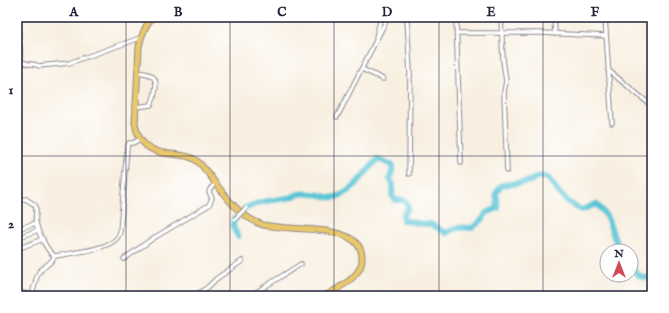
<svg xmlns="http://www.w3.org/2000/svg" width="669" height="313" viewBox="0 0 669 313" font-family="'IM FELL English',serif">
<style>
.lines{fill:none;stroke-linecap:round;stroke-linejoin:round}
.river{stroke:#5cc6d7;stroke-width:6}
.minor-casing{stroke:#8d888e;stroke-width:5.5}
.highway-casing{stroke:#8d888e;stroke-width:7}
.minor{stroke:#fff;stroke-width:3.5}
.highway{stroke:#eac769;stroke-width:5}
.minor-bridge-casing{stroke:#8d888e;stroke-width:5.5;stroke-linecap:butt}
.minor-bridge{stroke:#fff;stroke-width:3.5}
.grid{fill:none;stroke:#22223b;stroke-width:1;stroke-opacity:0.55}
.neatline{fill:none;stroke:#22223b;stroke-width:1.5}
.grid-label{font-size:13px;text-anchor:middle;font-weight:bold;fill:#22223b}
</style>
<rect width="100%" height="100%" fill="#fff"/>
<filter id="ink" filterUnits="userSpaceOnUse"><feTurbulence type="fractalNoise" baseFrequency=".025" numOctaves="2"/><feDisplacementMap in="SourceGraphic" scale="8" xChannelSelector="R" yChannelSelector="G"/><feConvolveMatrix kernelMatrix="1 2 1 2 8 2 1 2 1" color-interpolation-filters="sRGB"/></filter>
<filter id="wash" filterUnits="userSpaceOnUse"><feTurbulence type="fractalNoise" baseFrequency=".012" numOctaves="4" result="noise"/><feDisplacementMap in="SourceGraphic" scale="16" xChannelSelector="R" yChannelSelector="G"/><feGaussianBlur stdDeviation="0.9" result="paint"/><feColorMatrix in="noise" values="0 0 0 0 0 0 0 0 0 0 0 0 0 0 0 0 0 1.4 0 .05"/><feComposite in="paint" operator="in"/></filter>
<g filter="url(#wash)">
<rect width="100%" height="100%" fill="#f8efe0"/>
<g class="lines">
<!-- river -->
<g class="river">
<path d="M 246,208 C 262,200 271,201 288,198 C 292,198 295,195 299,194 C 304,193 310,194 314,194 C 324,194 330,201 341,195 C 357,188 365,171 378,159 L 392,165 L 393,167 L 390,179 L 393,184 L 392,196 L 396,200 L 404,200 L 407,203 L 408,208 L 403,215 L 403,220 L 424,224 L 431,224 L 446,233 C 455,227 461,227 472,228 L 483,219 L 486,213 L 498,208 L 496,193 L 502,185 C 510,184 518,183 526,182 C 537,180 532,174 548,178 C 557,191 567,204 582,210 L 596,204 C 612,217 610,235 621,251"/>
<path d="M 235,219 C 231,225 234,230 238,236"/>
<path d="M 631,265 C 637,274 640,280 652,277"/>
</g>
</g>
</g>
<g filter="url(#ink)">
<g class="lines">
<!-- minor casing -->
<g class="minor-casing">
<g id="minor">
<path d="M 17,17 L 21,61 C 26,65 34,63 39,66 L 69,63 L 140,38"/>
<polyline points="407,17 410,73 409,174"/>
<polyline points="456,17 461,163"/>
<polyline points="501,17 503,60 506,81 504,92 507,171"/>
<polyline points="554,17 555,34"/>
<polyline points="605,17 612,123"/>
<polyline points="457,33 542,33 606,36"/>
<polyline points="376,37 380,22 379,17"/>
<polyline points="362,69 383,79"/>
<polyline points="608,70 652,106"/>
<path d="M 135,107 L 151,105 C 154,99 159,82 153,77 C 149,73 142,73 137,72"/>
<polyline points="337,117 388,17"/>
<path d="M 17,200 L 26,199 L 35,205 C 38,211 34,217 36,223 C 38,232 47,252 55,256 C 50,265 44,266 39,272 C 35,279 35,287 32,294"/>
<polyline points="17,229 36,223"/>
<polyline points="17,238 38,230"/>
<polyline points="17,249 43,239"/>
<path d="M 55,256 C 70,253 104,250 115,240 C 118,238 119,235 120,232 L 127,148 L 129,143 L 133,143 L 140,139"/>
<path d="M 124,259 L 152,239 L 209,205 L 212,198 L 209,192 C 210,188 212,186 216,184"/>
<polyline points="17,292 39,296"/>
<polyline points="195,296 208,287 216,279 242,261"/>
<polyline points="250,296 301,264"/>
</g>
</g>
<!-- highway casing -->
<g class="highway-casing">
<path id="highway" d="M 153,17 C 144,26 141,36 139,47 L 135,123 C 138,143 149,152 170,154 C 178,155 187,155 194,159 C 203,164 209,175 216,184 C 230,202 241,217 263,225 C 272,226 282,228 291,228 C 311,230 360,228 362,256 C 364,276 340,287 325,296"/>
</g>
<!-- minor -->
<use href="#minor" class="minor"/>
<!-- highway -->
<use href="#highway" class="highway"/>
<!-- minor-bridge casing -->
<g class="minor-bridge-casing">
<polyline id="minor-bridge" points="235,219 246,208"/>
</g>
<!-- minor-bridge -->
<use href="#minor-bridge" class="minor-bridge"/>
</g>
</g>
<!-- grid -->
<path class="grid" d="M 126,17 L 126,296M 230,17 L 230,296M 334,17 L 334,296M 439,17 L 439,296M 543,17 L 543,296M 17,156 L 652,156"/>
<!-- margin -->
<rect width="669" height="313" fill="none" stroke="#fff" stroke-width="44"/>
<!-- north arrow -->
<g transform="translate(619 263)"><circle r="19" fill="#ffffff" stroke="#a7a7b1"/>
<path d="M0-3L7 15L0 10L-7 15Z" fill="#d1495b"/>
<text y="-6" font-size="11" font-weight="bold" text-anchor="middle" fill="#22223b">N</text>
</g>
<rect x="22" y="22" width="625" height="269" class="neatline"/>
<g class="grid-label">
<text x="74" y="16">A</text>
<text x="178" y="16">B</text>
<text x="282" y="16">C</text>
<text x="387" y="16">D</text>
<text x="491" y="16">E</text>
<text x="595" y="16">F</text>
<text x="11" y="94">1</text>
<text x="11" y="228">2</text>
</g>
</svg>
